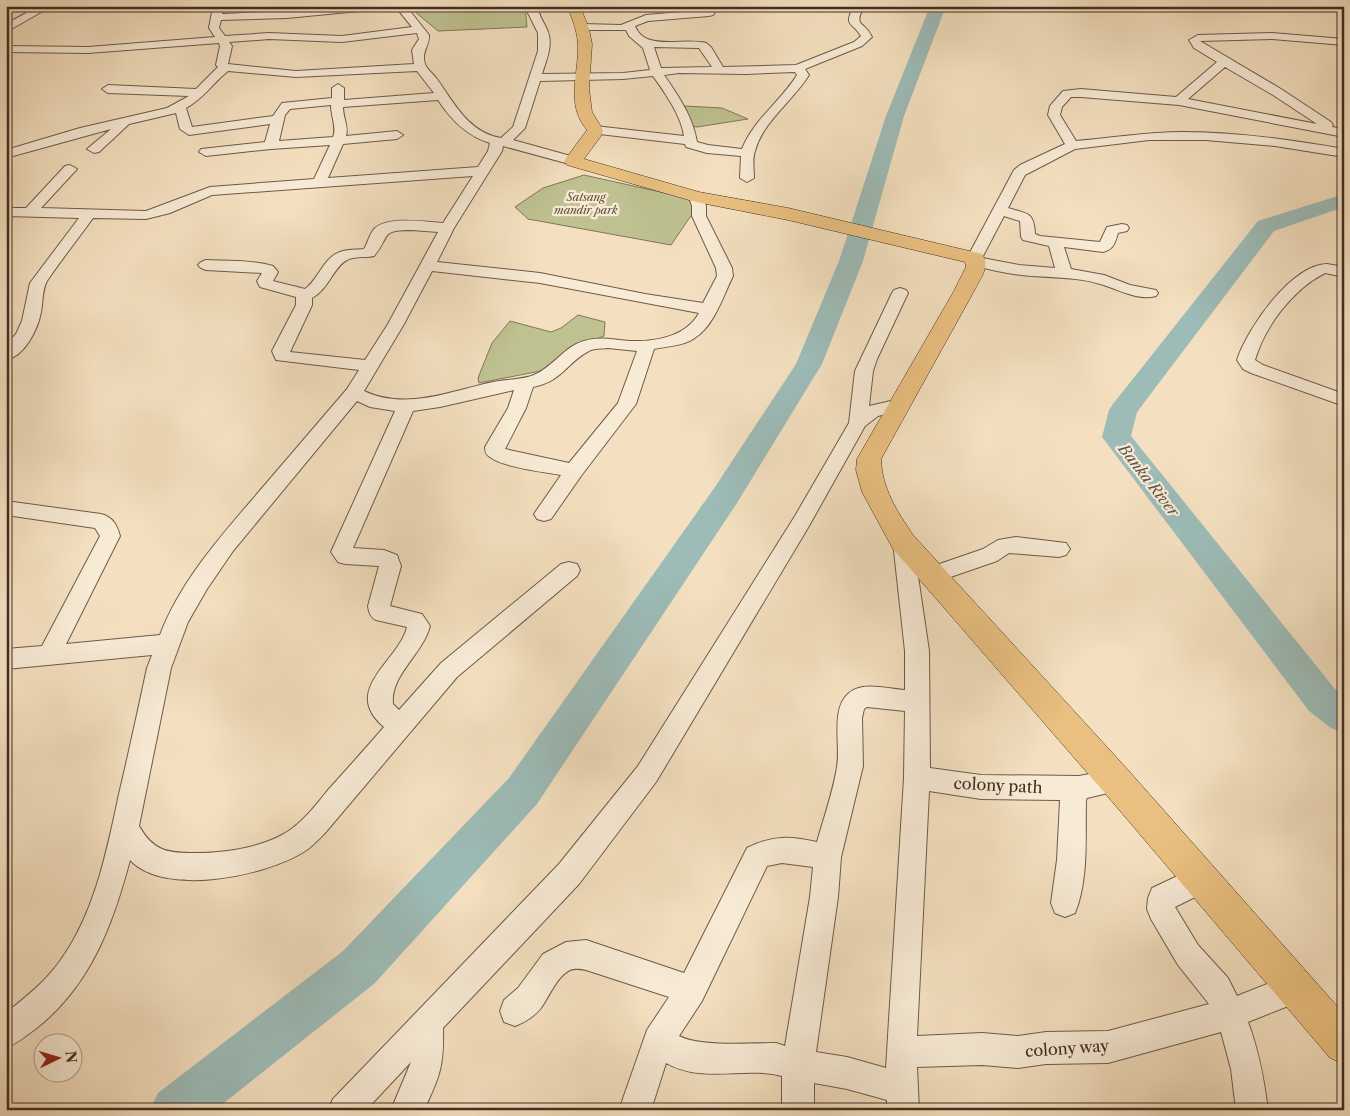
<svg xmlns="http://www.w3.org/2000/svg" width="1350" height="1116" viewBox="0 0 1350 1116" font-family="'Libre Caslon Text',serif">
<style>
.green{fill:#bfc190;stroke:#80775a}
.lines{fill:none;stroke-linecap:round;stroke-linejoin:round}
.river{fill:#9dbcb8;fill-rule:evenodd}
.minor-casing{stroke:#6e5a4a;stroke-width:2}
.major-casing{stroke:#422d23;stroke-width:1}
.minor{fill:#f8ebd6;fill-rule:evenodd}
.major{fill:#eac080;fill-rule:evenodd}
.labels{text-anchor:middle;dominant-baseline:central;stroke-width:4.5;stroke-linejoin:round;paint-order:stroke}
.far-park-label{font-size:11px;font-style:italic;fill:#5b4b39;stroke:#f8ebd6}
.water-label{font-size:15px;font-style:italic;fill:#595148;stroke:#f8ebd6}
.near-street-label{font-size:16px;fill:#422d23;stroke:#f8ebd6}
</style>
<rect width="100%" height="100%" fill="#f4e0c0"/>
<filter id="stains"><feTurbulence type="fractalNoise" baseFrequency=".004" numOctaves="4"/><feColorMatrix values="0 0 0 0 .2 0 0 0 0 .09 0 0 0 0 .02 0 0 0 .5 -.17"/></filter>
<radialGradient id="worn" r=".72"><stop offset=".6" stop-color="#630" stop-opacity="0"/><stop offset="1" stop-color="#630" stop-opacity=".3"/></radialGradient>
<!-- green -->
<g class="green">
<polygon points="408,6 525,6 527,27 438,31"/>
<polygon points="685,106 722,108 748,119 697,127 690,126"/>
<polygon points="584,175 701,201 671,245 528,219 515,207 543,188"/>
<polygon points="578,315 605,322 604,336 580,346 546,370 479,383 478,378 492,343 510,321 551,332 561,328"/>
</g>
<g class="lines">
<!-- river -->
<g class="river">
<polygon points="930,6 946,6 904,116 863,261 822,364 737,503 537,804 375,983 215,1110 150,1110 158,1093 343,951 509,778 715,487 796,364 839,261 886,116"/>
<polygon points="1344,194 1344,207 1274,231 1137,412 1131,436 1335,689 1344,695 1344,733 1331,728 1309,711 1102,437 1109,410 1113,404 1258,221"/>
</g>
<!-- minor casing -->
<g class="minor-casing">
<g id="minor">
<polygon points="39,6 52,6 6,32 6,24"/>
<path d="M 213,6 L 223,6 L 222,14 C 276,12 330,6 385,6 L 380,9 L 287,18 L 221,20 L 219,28 L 225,36 L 269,33 L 342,36 L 412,27 L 395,6 L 406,6 L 429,35 C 430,46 421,51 425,64 C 427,69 434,75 437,79 C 454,103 469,133 501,138 L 513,127 L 538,51 L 538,33 L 528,13 L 528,6 L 538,6 C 538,16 545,23 548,32 C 553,46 546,61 542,74 L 623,73 L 650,70 L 643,48 L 629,36 L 626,30 L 582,30 L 577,27 L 582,24 L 621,25 L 646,15 L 706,10 L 709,6 L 719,6 L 713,15 L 709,16 L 648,21 L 635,26 C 645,52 684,37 706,43 L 711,47 L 723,67 L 796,65 L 854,42 L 861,36 C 852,21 843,27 854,6 L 864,6 C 853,28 864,20 872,37 L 862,46 L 805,69 L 809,75 C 793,101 763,121 755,151 C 752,159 754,169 754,178 L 747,182 L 740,178 L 741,156 L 707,153 L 686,147 L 685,144 L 591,133 L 589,130 L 595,126 L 684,136 C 681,115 665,93 653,76 L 623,79 L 540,81 L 525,128 L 513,140 L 578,158 L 580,161 L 573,165 L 503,146 L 502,151 L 454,228 L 437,262 L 540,273 L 645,294 L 703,303 L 717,276 L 716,268 L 692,216 L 692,206 L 689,197 L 696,193 L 703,197 L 706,206 L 706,216 L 732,268 L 733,276 C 723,296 715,324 696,337 C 685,346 668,346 654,349 L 636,404 L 581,476 L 551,519 L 544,521 L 537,519 L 534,514 L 561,475 C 544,472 502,467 490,457 C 486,455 485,452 485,447 L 508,408 L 514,390 L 440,407 L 413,411 L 353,548 L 384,550 L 397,555 L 401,566 L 390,606 L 422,614 L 430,626 C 423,654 390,675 393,704 L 399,710 L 441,663 L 561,564 L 569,562 L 577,564 L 580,570 L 577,576 L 457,677 L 325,833 C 318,840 311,848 302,853 C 263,876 165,897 130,860 C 113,924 91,984 38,1027 C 27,1035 18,1043 6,1048 L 6,1013 C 26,997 45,982 60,961 C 95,913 107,850 119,794 C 129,752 138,710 147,668 L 152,655 L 6,669 L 6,649 L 42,646 L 100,536 L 95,528 L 6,515 L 6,501 L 101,514 C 113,517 117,525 120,536 L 66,644 L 160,635 C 180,582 220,537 257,494 C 287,459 317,424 347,389 L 359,370 L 276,360 L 272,351 L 296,305 L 296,297 L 260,287 L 257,281 L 262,273 L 206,270 L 201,268 L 198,265 L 201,262 L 206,260 C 229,261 251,260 273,266 L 278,272 L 273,281 L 305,289 C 318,280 324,257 340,252 C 348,249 356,250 364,249 C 368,243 369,234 375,228 C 389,216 426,222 443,223 L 473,176 L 212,195 L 170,213 L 146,219 L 93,218 C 78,239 61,260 47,281 C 42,290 43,302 41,312 C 38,329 25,356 6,360 L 6,345 L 16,334 L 22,321 L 30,283 L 79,218 L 6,216 L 6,208 L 26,208 L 65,166 L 70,165 L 77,169 L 41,208 L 146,211 L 210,187 L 314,179 L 330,145 L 271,149 L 206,156 L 199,152 L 201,149 L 265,142 L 270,124 L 189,135 L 180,129 L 176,113 L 129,124 L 99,152 L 94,153 L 87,149 L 111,129 L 6,158 L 6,150 L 80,128 L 167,108 L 189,96 L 108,93 L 102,89 L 108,85 L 196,89 L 218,67 L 216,65 L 220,46 L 219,43 L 88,53 L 6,52 L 6,46 L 88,47 L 215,37 L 209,28 ZM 417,33 L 419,39 L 412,50 L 414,64 L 296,71 L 228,64 L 232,46 L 229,42 L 269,39 L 342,42 ZM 654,47 L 699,48 L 712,67 L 661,68 ZM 228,71 L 296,77 L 417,71 L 434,93 L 344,100 L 344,88 L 338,84 L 332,88 L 332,98 L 282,103 L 273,116 L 192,127 L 186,108 C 203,99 213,83 228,71 ZM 795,72 L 797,75 C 781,101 754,119 742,149 L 708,145 L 697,142 C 693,117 678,95 664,75 L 679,73 L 745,74 ZM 438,100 C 451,120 467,136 490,143 L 488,151 L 478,167 L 328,178 L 343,144 L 397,139 L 403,135 L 397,131 L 346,136 C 349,127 343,118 343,107 ZM 331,105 C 331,117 337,127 333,137 L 279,141 L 285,115 L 290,109 ZM 412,230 L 438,232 L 388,324 L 365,360 L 290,352 L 312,305 L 312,298 C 329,289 334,266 347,260 C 354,256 366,258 374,256 C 391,236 379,230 412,230 ZM 432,271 L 540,283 L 699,313 C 686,337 655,342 629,341 C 614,340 600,336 584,341 C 565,346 553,367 534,375 C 522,380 506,379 493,382 C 451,391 406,411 364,391 L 404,324 ZM 608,348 L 637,351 L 618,403 L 569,463 L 505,449 L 526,408 L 533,387 C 563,381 567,362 589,351 C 594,348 602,349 608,348 ZM 357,401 L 370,407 L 395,411 L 331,552 L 338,562 L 345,564 L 379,566 L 368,606 C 369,612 370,617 376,620 L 407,627 C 399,661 340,690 384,727 C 366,748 347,769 328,790 C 315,806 301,825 282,835 C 258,848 223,853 196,853 C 168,853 154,852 139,826 L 171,668 L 188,622 L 207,589 L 233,551 Z"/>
<path d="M 1272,33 L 1344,39 L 1344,45 L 1272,39 L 1200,41 L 1281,89 L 1331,122 L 1333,125 L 1332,127 L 1344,129 L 1344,137 L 1179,105 L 1081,97 L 1071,97 L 1062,107 L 1060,115 L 1076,141 C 1112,138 1147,132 1183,132 C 1237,132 1291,140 1344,149 L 1344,157 L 1275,146 L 1206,140 L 1149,140 L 1075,149 L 1025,175 L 1008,208 C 1028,214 1034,212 1035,234 L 1040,236 L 1100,242 L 1107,227 L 1122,224 L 1127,225 L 1129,228 L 1127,231 L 1118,233 C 1115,243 1114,249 1103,252 L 1064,247 L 1071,269 L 1104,275 L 1130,285 L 1156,290 L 1158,293 L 1156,296 C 1137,301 1118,289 1100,284 C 1075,276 1047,278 1021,275 C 1004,273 987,269 972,265 L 967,258 L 1014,170 L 1020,165 L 1065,144 L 1048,115 L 1050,106 L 1063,91 L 1081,89 L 1176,97 L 1217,62 L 1194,48 L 1189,40 L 1198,35 ZM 1225,67 L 1273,95 L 1317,124 L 1188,99 ZM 1004,216 L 1020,221 L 1021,237 L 1023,240 L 1049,246 L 1055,268 L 1019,265 L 982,258 Z"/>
<path d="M 1327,264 L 1344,267 L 1344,277 L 1325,273 C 1293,289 1265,326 1255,360 L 1263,365 L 1344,394 L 1344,406 L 1251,373 L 1243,369 L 1237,360 C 1247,329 1291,265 1327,264 Z"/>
<path d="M 900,288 L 906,290 L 908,293 L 877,359 L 873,371 L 869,406 L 900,399 L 906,401 L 909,405 L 906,409 L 878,416 L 865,426 L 809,526 L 656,782 L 579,884 L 443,1028 C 444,1066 440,1076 424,1110 L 391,1110 L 411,1062 L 366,1110 L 328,1110 L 333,1099 L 559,864 L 638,766 L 795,516 L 849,423 L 855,371 L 892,293 L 894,290 Z"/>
<path d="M 903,534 L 910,536 L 913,542 L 929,651 L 930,768 L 981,775 L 1079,776 L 1116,769 L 1125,773 L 1129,781 L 1125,789 L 1087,798 L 1086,800 C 1085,836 1089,879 1075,913 L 1065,917 L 1055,913 L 1051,903 L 1057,860 L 1060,800 L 981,799 L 929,791 L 917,1036 L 982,1033 L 1018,1036 L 1046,1032 L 1108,1031 L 1209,1004 L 1178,965 L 1151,919 L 1147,909 L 1148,898 L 1152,888 L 1201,865 L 1211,869 L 1215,879 L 1211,889 L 1175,907 L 1198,945 L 1228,978 L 1237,996 L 1295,973 L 1306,977 L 1310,988 L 1306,999 L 1248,1022 C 1259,1051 1264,1079 1268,1110 L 1236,1110 L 1231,1069 L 1221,1032 L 1108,1063 L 1046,1064 L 1018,1068 L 982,1065 L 917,1067 L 919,1110 L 887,1110 L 887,1100 L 847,1089 L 814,1083 L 814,1110 L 782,1110 L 782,1076 C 745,1066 702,1084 666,1063 L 651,1110 L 619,1110 L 647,1030 L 669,997 L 586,970 C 581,969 575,968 570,970 C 557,976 549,997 541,1008 C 534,1017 525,1022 515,1026 L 504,1022 L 500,1011 L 504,1000 L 518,988 L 543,954 L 566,942 L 586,940 L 684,973 L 747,848 C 773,835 790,836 817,842 C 824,817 833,792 837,767 C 841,746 830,708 849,693 C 862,681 889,689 905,690 L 905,651 L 893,542 L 896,536 ZM 867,707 L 905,711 L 904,778 L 886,1068 L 847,1057 L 816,1052 L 838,897 L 841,857 L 863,766 L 862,718 L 864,709 ZM 782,863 L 813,867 L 810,897 L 785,1046 L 776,1043 C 751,1043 700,1047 679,1036 L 702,1001 L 767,866 Z"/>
<polygon points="1016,537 1066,543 1070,549 1066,555 1059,557 1009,553 997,561 933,583 925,581 922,575 925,569 983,549 998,540"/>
</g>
</g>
<!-- major casing -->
<g class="major-casing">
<path id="major" d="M 567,6 L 580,6 L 589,29 L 592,44 L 589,89 L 592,112 L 603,130 L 601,136 L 584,159 L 699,192 L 788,208 L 982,254 C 991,266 980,279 974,291 L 881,459 C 882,489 897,511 913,535 L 1128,770 L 1344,1014 L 1344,1064 L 1330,1058 L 1104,792 L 893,549 L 862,492 L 856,470 L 857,459 L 954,291 L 966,267 L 965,262 L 788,220 L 696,202 L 567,165 L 564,161 L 587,130 C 565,104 579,74 578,44 C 577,30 572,18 567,6 Z"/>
</g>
<!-- minor -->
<use href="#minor" class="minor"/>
<!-- major -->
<use href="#major" class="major"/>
</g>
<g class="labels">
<!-- far-park labels -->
<g class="far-park-label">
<text x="586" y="197">Satsang<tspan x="586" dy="13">mandir park</tspan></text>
</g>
<!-- water labels -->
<g class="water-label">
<text transform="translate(1149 480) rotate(52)">Banka River</text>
</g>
<!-- near-street labels -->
<g class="near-street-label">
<text transform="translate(998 785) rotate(3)">colony path</text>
<text transform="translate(1067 1048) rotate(-4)">colony way</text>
</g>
</g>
<!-- margin -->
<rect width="1350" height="1116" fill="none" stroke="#f4e0c0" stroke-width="25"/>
<rect x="8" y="8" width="1335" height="1101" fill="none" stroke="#422d23" stroke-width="2.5"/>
<rect x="12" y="12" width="1325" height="1091" fill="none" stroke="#422d23"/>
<!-- north arrow -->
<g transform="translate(58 1058) rotate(85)"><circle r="24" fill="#f8ebd6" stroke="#af9f8e"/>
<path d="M0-4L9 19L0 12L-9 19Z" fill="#8f2418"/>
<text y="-8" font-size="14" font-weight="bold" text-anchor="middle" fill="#422d23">N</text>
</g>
<rect width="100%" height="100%" filter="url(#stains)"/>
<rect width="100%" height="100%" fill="url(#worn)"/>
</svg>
